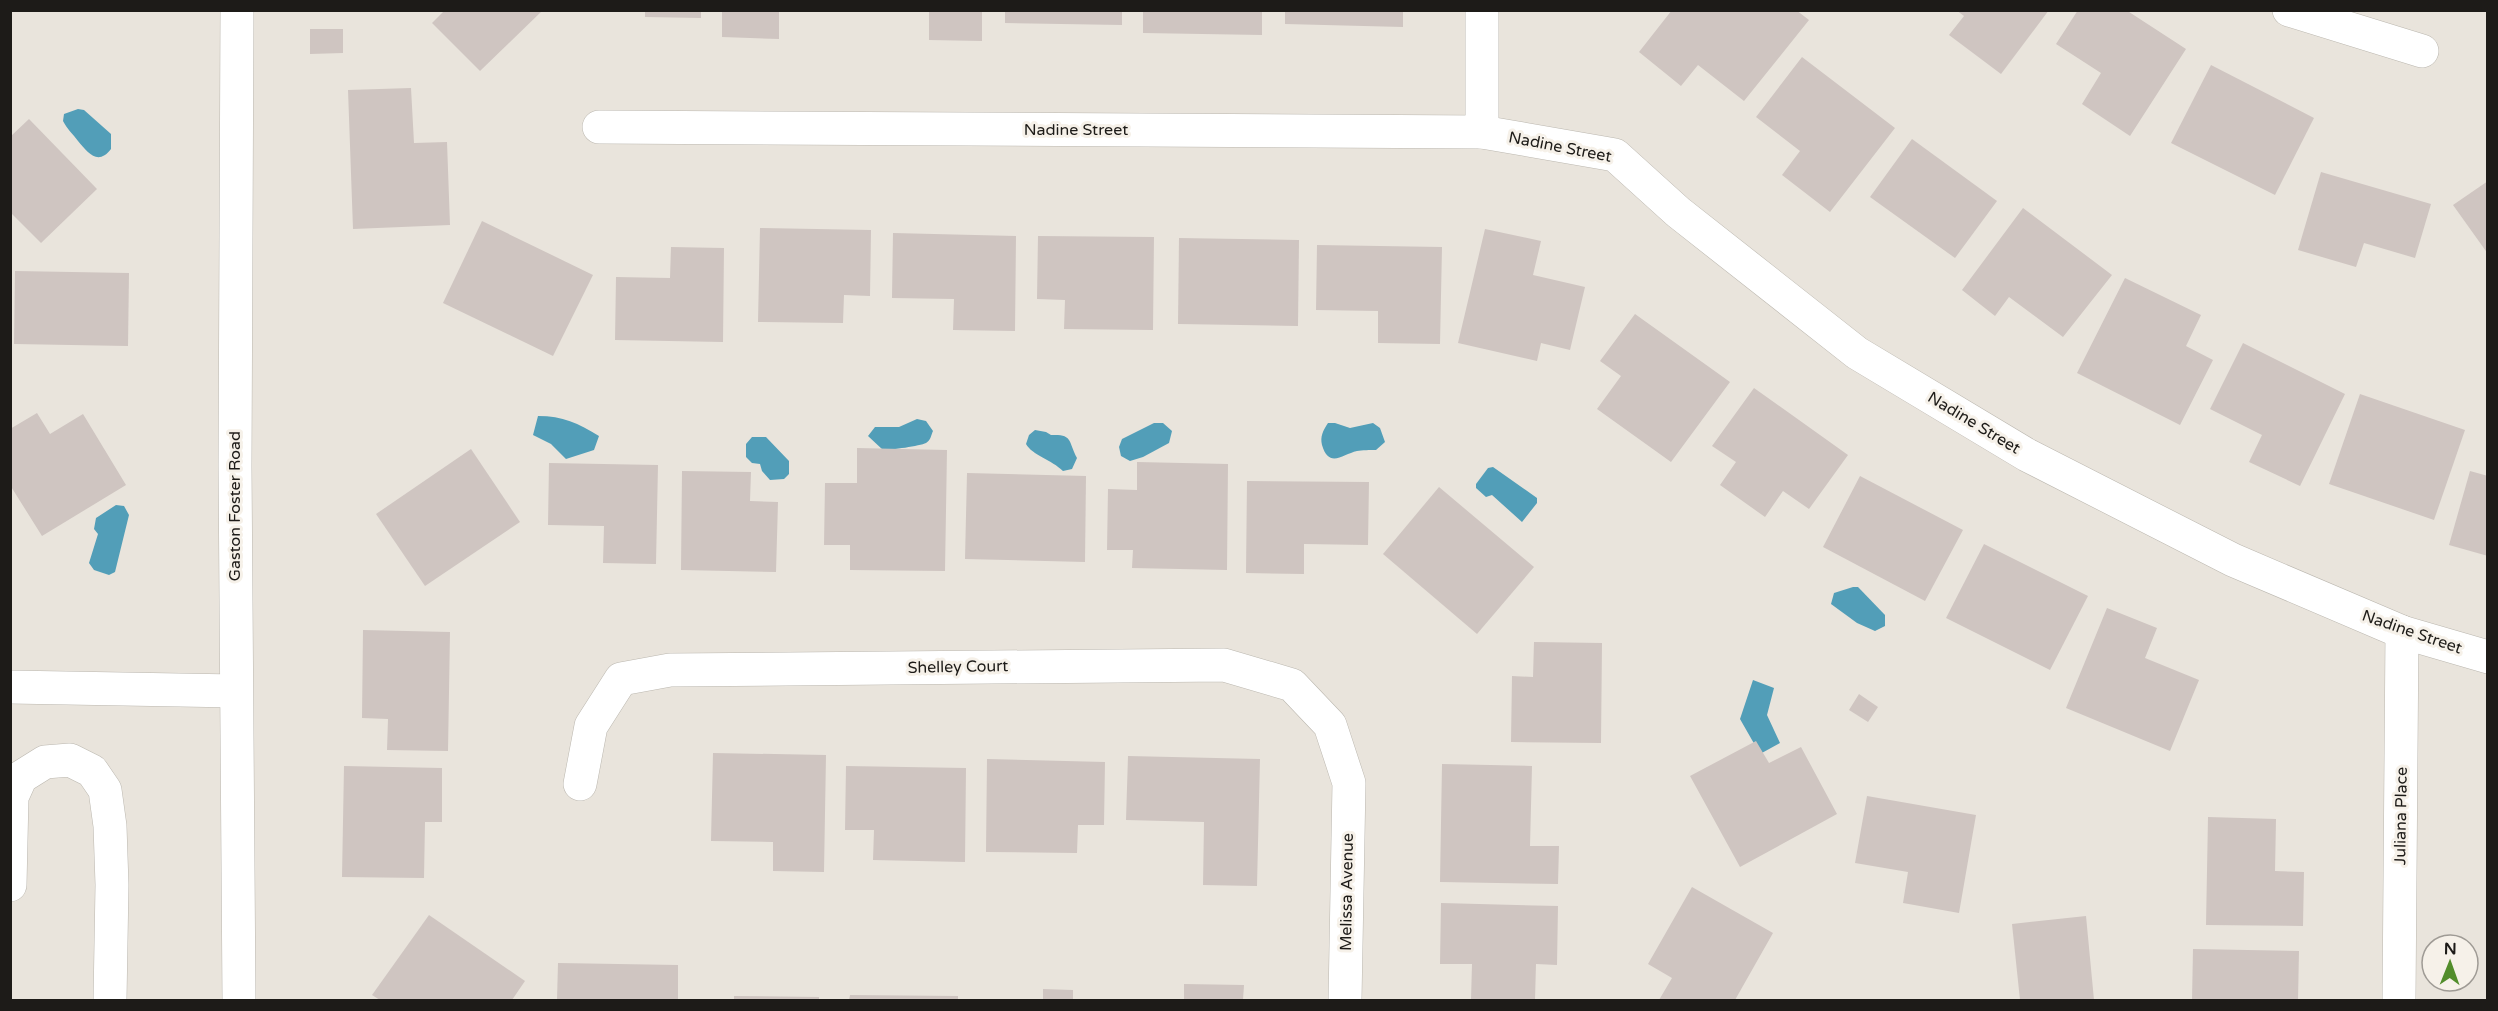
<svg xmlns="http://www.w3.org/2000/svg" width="2498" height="1011" viewBox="0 0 2498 1011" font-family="'Varela Round',sans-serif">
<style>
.water{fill:#529eb8}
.building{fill:#cfc5c1}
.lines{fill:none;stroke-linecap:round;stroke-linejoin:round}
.minor-casing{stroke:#bbb7af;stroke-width:34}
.minor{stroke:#fff;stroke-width:33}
.labels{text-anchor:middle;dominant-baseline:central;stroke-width:6;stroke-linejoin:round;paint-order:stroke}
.street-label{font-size:16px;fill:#1d1b18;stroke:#f6f1e9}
</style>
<rect width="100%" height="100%" fill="#e9e4dc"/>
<!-- water -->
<g class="water">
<path d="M 78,109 L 84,110 L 111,134 L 111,149 C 98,166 88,153 78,141 C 73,134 67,129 63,121 L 64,114 Z"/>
<path d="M 538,416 C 563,416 578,423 599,436 L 594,450 L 566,459 L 551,444 L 533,435 Z"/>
<path d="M 917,419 L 926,421 L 933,431 C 931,435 931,440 926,443 C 920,446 891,450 883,450 L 868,436 L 875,427 L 899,427 Z"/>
<polygon points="1154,423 1163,423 1172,431 1169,443 1143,457 1130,461 1121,456 1119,447 1122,439"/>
<path d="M 1328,423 L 1335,423 L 1350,428 L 1373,423 L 1380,428 L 1385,442 L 1376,450 C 1370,450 1362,450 1357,451 C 1343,454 1329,469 1322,445 C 1320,436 1323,431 1328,423 Z"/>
<path d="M 1035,430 L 1046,432 L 1051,435 C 1073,434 1068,441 1077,458 L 1072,469 L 1063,471 C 1052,460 1032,455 1026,444 L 1029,435 Z"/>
<polygon points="752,437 766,437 789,461 789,474 784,479 770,480 762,471 760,464 752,463 746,457 746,444"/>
<polygon points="1493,467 1537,498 1537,503 1522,522 1492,495 1486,497 1476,488 1476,484 1488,468"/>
<polygon points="116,505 124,506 129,515 115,572 109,575 94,570 89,563 98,534 94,529 96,518"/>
<polygon points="1853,587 1858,587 1885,615 1885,626 1875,631 1857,623 1831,604 1834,593"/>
<polygon points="1753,680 1774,688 1767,715 1780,743 1760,754 1740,719"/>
</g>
<!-- building -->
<g class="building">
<polygon points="445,10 543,10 480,71 432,23"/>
<polygon points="645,10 701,10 701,18 645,17"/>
<polygon points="722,10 779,10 779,39 722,37"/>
<polygon points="929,10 982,10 982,41 929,40"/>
<polygon points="1005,10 1122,10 1122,25 1005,23"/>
<polygon points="1143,10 1262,10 1262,35 1143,33"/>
<polygon points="1285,10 1403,10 1403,27 1285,24"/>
<polygon points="1672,10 1796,10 1809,20 1744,101 1698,65 1681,86 1639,52"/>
<polygon points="1956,10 2049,10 2001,74 1949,35 1964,16"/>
<polygon points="2078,10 2126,10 2186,49 2130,136 2082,104 2101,73 2056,44"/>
<polygon points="310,29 343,29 343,53 310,54"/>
<polygon points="1802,57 1895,128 1830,212 1782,175 1800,151 1756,117"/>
<polygon points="2211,65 2314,118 2275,195 2171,143"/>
<polygon points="411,88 414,143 447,142 450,225 353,229 348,90"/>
<polygon points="29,119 97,189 41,243 10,212 10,137"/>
<polygon points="1912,139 1997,201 1955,258 1870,197"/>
<polygon points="2321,172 2431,204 2415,258 2364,243 2356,267 2298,250"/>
<polygon points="2488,181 2488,254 2453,205"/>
<polygon points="2023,208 2112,275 2063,337 2009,297 1995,316 1962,290"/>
<polygon points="482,221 593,275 553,356 443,303"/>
<polygon points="760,228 871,230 870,296 844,295 843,323 758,322"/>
<polygon points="1485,229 1541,241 1533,275 1585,287 1570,350 1541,343 1537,361 1458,343"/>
<polygon points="893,233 1016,236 1015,331 953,330 954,299 892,298"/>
<polygon points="1038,236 1154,237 1153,330 1064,329 1065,300 1037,299"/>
<polygon points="1179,238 1299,240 1298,326 1178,324"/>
<polygon points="1317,245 1442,247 1440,344 1378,343 1378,311 1316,310"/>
<polygon points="671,247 724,248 723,342 615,340 616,277 670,278"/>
<polygon points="15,271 129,273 128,346 14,344"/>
<polygon points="2125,278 2201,315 2186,346 2213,360 2180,425 2077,373"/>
<polygon points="1635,314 1730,382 1671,462 1597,409 1621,376 1600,361"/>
<polygon points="2243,343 2345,394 2300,486 2249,462 2262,435 2210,409"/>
<polygon points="1754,388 1848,455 1809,509 1783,491 1765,517 1720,485 1736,462 1712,446"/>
<polygon points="2360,394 2465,430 2434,520 2329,484"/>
<polygon points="37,413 50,434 83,414 126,485 42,536 10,485 10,429"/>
<polygon points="857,448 947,450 945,571 850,570 850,545 824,545 825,483 857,483"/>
<polygon points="471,449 520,522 425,586 376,514"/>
<polygon points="1137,462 1228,464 1227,570 1132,568 1133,550 1107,550 1108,489 1137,490"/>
<polygon points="549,463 658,465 656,564 603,563 604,526 548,525"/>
<polygon points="682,471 751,472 750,501 778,502 776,572 681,570"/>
<polygon points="2470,471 2488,476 2488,556 2449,545"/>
<polygon points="967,473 1086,476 1085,562 965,559"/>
<polygon points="1860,476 1963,530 1925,601 1823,547"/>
<polygon points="1247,481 1369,482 1368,545 1304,544 1304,574 1246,573"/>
<polygon points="1439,487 1534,567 1477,634 1383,554"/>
<polygon points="1984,544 2088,596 2050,670 1946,618"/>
<polygon points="2107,608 2157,628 2145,658 2199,680 2170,751 2066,708"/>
<polygon points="363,630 450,632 448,751 387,750 388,719 362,718"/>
<polygon points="1534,642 1602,643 1601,743 1511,742 1512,676 1533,677"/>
<polygon points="1859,694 1878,707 1868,722 1849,710"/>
<polygon points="1756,741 1769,763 1801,747 1837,814 1740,867 1690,776"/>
<polygon points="713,753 826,755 824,872 773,871 773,842 711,841"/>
<polygon points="1128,756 1260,759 1257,886 1203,885 1204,822 1126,820"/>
<polygon points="987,759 1105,762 1104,825 1078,825 1077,853 986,852"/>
<polygon points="1442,764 1532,766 1530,846 1559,846 1558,884 1440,882"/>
<polygon points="344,766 442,768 442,822 425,822 424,878 342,877"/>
<polygon points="846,766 966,768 965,862 873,860 874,830 845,830"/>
<polygon points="1867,796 1976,815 1959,913 1903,903 1908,872 1855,863"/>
<polygon points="2208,817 2276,819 2275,871 2304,872 2303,926 2206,925"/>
<polygon points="1692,887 1773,933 1735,1000 1659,1000 1672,978 1648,964"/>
<polygon points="1441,903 1558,906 1557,965 1536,964 1535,1000 1471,1000 1472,964 1440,964"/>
<polygon points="429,915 525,981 512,1000 380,1000 372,995"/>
<polygon points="2086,916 2094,1000 2020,1000 2012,924"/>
<polygon points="2193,949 2299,951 2298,1000 2192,1000"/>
<polygon points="558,963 678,965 678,1000 557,1000"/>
<polygon points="1184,984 1244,985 1243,1000 1184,1000"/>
<polygon points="1043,989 1073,990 1073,1000 1043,1000"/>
<polygon points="850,995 958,996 958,1000 849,1000"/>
<polygon points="734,996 819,997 819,1000 734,1000"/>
</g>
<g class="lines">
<!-- minor casing -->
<g class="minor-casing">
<g id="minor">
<polyline points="237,10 235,466 239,1000"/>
<polyline points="1482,10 1482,132"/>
<polyline points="2289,10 2422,51"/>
<polyline points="599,127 1482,132 1615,155 1678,212 1857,353 2027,455 2233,560 2402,632 2488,657"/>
<polyline points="10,687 236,691"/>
<polyline points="580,784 591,726 621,679 670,670 1224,665 1292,685 1330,725 1349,783 1345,1000"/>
<polyline points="10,885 12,797 21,777 45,762 70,760 92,771 105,790 110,826 112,885 110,1000"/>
<polyline points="2399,1000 2402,632"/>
</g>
</g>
<!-- minor -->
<use href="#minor" class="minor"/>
</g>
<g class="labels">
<!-- street labels -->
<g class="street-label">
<text x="1076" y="130">Nadine Street</text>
<text transform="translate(1560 147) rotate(11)">Nadine Street</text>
<text transform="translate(1974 423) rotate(31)">Nadine Street</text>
<text transform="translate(235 506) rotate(-90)">Gaston Foster Road</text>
<text transform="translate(2412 632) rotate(19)">Nadine Street</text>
<text transform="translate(958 667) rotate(-1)">Shelley Court</text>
<text transform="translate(2401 816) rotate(-89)">Juliana Place</text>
<text transform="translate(1347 892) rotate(-89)">Melissa Avenue</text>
</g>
</g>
<!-- border -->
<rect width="2498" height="1011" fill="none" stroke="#1d1b18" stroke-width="24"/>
<!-- north arrow -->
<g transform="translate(2450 963) rotate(1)"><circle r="28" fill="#f6f1e9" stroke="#9f9b95" stroke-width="1.5"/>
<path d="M0-4.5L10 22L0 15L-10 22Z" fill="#528d2b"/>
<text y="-9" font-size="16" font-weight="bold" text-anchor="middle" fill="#1d1b18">N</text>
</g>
</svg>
